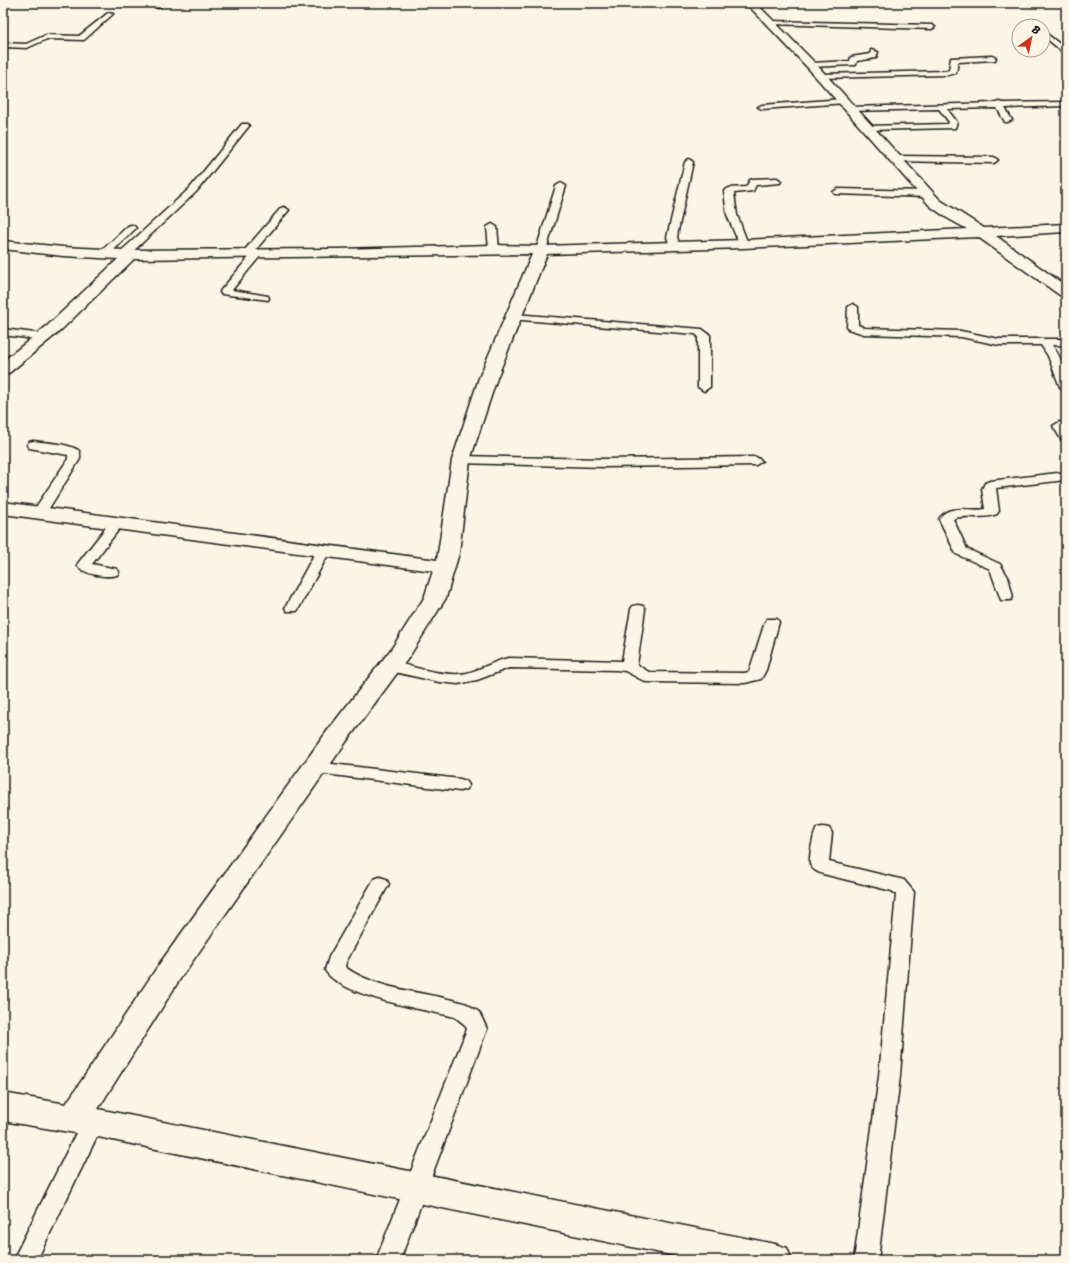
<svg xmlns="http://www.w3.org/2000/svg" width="1069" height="1263" viewBox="0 0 1069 1263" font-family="Sriracha,sans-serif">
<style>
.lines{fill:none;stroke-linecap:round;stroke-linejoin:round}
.lane-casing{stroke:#1c1c1c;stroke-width:3}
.street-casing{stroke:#1c1c1c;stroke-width:3}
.lane{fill:#fcf5e5;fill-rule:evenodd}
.street{fill:#fcf5e5;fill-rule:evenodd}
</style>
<rect width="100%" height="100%" fill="#fcf5e5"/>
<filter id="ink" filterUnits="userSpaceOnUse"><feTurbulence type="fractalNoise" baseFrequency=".025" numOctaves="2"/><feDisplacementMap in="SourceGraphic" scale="8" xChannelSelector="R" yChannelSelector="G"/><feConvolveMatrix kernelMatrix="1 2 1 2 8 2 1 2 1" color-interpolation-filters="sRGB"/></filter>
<g filter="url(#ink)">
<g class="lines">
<!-- lane casing -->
<g class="lane-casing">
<g id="lane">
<polygon points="158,3 165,3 158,8 155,6"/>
<polygon points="108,13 113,14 84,40 47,39 27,48 3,47 3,43 26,44 46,35 79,36"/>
<polygon points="771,21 932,25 935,27 932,29 769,24 768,23"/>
<polygon points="1047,34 1066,49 1066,55 1045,37 1045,35"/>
<polygon points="871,50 878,52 876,58 857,61 856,65 853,65 811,67 807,65 811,63 850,61 851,57 870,54"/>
<polygon points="992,56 996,58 995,60 958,62 956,73 947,75 821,78 817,76 821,74 946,71 949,70 951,58"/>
<polygon points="843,99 846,99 846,103 762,109 758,107 762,105"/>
<polygon points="999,102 1002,103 1066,102 1066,106 1005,108 1012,120 1008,122 1005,122 997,108 947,109 957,122 955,128 868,130 865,130 865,126 948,124 949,122 939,109 850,111 846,109 850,107 996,103"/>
<polygon points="242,124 248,124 249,126 196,192 127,257 119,257 118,255 119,253 190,188"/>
<polygon points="896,156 994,157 998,160 994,163 893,161 892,159"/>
<polygon points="689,159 693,162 678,231 677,237 680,246 675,249 670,246 667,237 685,162"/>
<polygon points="777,178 781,181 780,183 756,185 753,191 734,193 737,215 748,244 743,247 740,246 727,215 724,191 729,188 746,187 750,180 753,179"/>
<polygon points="561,183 566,186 546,250 541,253 537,252 536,250 556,186"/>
<polygon points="838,189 927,191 932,194 927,197 835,194 833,192"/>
<polygon points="284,207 289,210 253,253 260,253 261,255 232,290 268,296 269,298 268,300 221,294 220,292 221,290 250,256 243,256 242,254 243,252 281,208"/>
<polygon points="492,224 497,227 499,249 494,252 489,249 487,227"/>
<polygon points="131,225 134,226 136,228 108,256 100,256 99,254 100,252 128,226"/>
<path d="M 853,304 L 858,307 L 858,325 L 865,328 L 961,331 L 999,339 L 1066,339 L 1066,345 L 1052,345 C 1064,362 1066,371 1066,391 L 1060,387 L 1048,356 L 1041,345 L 999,345 L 961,337 L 864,334 L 848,329 L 847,327 L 848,307 Z"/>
<polygon points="514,314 702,329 710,335 710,387 704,391 698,387 698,336 695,334 510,319 509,317 510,315"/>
<polygon points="3,329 43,334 49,337 43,340 3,335"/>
<polygon points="1059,422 1063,423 1066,427 1066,442 1062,441 1053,426"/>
<path d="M 33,441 C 46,443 67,443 78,450 C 81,452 80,456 80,459 L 46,513 L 44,516 L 34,516 L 32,513 L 68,459 L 68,455 L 29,448 L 27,445 L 29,442 Z"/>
<polygon points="461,456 604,459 756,457 762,461 756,465 604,467 457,463 455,460 457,457"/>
<path d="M 1066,472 L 1066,480 L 996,488 L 999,511 L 997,514 C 983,520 962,514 953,519 L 967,549 L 1000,564 L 1008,577 L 1013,597 L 1011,600 L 1001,600 L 990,569 L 956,554 L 939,519 C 950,503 970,512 985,509 L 982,489 L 985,483 L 990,481 Z"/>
<path d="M 116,520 L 121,521 L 123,524 L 92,564 L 117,569 L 119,572 L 117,575 C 106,578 84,575 77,565 L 79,562 L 111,521 Z"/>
<polygon points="323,547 328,548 330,551 299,608 297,611 287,611 285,608 316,551 318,548"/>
<path d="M 638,605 L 643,606 L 645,609 L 637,665 L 649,672 L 744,673 L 749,672 L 765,622 L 767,619 L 777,619 L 779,622 L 766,670 L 761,679 L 745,683 L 646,682 L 625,671 L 616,670 L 509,668 L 477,680 L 458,684 L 439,682 L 390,671 L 385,669 L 382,666 L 385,663 L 390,661 C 411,666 446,678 467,673 C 482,669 494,661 509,658 L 622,661 L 631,609 L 633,606 Z"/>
<polygon points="315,762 460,779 466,781 469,785 466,789 460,791 309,772 307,768 309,764"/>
<path d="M 823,827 L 829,828 L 832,833 L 829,862 L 904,880 L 914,892 L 900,1076 L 878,1260 L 854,1260 L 879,1076 L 896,894 L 892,891 L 823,874 C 818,872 812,870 810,864 C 809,858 813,834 817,828 Z"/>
<path d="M 380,877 L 386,879 L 389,884 L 346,962 L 345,967 C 380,992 427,991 467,1004 L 479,1012 L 487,1029 L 400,1260 L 376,1260 L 467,1029 L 464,1024 L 455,1017 C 426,1010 339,996 325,970 L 329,957 L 374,879 Z"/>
<polygon points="93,1112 101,1115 104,1122 37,1260 13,1260 85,1115"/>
</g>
</g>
<!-- street casing -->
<g class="street-casing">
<polygon id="street" points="746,3 756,3 815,63 940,200 984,228 1066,224 1066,232 996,236 1066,286 1066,298 1061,296 978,237 743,248 547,254 497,378 470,460 459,553 446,598 409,657 346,742 180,979 98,1109 775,1244 787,1248 792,1260 695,1260 93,1136 3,1121 3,1093 66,1104 160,963 328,730 392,648 424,598 433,571 3,514 3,502 437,560 452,460 479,378 532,254 134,259 59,332 9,373 3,374 3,361 47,326 118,259 63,256 3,249 3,241 63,247 124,250 338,249 494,245 541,246 743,240 967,229 947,218 930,206 807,67"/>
</g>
<!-- lane -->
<use href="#lane" class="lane"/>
<!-- street -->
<use href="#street" class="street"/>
</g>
</g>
<!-- margin -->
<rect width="1069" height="1263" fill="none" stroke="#fcf5e5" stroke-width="16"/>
<rect x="8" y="8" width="1053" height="1247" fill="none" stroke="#1c1c1c" stroke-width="1.5" filter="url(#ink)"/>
<!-- north arrow -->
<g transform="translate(1031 38) rotate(33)"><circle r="19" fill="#fcf5e5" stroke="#a29e95"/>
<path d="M0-3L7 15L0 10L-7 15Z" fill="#c8321e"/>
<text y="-6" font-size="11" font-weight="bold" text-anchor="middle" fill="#1c1c1c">B</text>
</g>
</svg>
